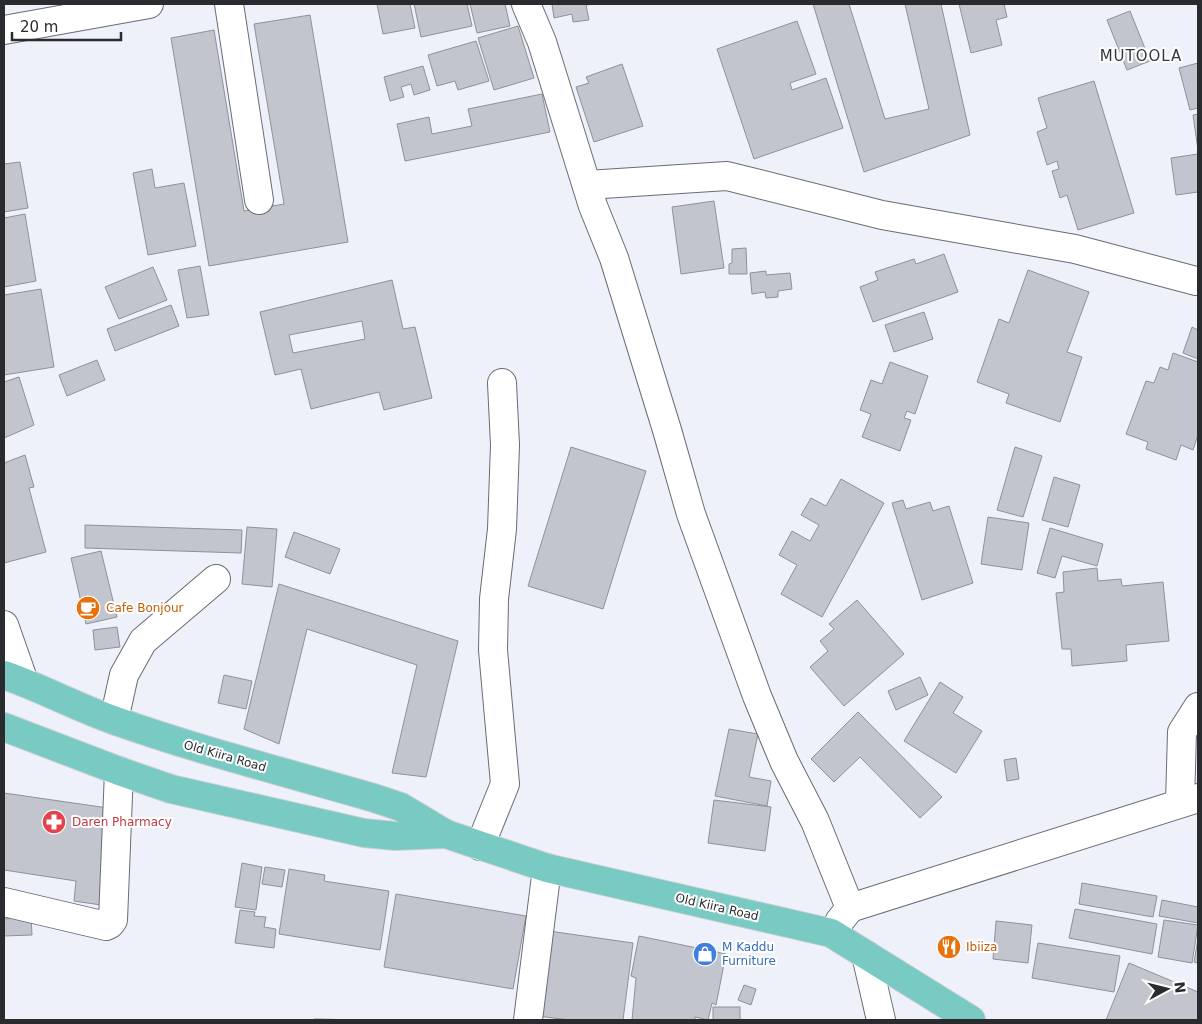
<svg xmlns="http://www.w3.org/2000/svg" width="1202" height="1024" viewBox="0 0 1202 1024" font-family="'DejaVu Sans',sans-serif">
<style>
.building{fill:#c2c5cd;stroke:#8f919a;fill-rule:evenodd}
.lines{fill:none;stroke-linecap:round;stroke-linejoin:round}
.minor-casing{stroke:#6a6c74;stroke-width:30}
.major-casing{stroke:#d0d0d1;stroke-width:30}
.minor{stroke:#fff;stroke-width:28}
.major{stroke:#7acac4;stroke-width:28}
.labels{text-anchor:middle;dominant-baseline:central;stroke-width:4;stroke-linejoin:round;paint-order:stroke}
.food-label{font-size:12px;fill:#c56008;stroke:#fff;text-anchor:start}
.street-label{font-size:12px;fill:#2a2b2f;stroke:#fff}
.health-label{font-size:12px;fill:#be3a42;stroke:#fff;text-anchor:start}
.shop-label{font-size:12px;fill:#366cbe;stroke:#fff;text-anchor:start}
.quarter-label{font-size:15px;letter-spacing:1px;fill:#35373e;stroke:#fff}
</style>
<rect width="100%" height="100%" fill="#eef1fa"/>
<!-- building -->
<g class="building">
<polygon points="377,4 410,4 415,28 383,34"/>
<polygon points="414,4 467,4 472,26 421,37"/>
<polygon points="470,4 505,4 510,26 477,33"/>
<polygon points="552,4 594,4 586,5 589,20 573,22 572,14 554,18"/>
<polygon points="813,4 849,4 885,119 929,109 905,4 941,4 970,135 864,172"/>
<polygon points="959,4 1004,4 1007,17 996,20 1002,45 971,53"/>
<polygon points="1130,11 1150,61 1127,70 1107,20"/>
<polygon points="310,15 348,242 209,266 171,38 214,30 244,211 284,204 254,24"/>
<polygon points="797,21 816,74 790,83 792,90 826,78 843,128 754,159 717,49"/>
<polygon points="518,26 534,78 494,90 478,38"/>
<polygon points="476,41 489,81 458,90 455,81 437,86 428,55"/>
<polygon points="1198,63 1198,108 1190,110 1179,68"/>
<polygon points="622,64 643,126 594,142 576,87 589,83 586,77"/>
<polygon points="423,66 430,90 414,95 411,84 401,87 404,97 390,101 384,77"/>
<polygon points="1094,81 1134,213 1078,230 1067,195 1060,198 1052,171 1059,169 1057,161 1047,165 1037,132 1047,128 1038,98"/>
<polygon points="542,94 550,132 405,161 397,124 429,117 432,134 472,126 468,109"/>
<polygon points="1198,114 1198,150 1193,115"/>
<polygon points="1198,154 1198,192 1176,195 1171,158"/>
<polygon points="20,162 28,208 4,212 4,164"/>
<polygon points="152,169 155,188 184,183 196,246 148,255 133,173"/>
<polygon points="714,201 724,268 681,274 672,207"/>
<polygon points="25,214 36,281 4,287 4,218"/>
<polygon points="746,248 747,274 729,274 729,264 732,263 732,249"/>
<polygon points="944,254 958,292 873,322 860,287 878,280 875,272 914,259 916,264"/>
<polygon points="200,266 209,315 187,318 178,270"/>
<polygon points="153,267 167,300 119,319 105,287"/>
<polygon points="1028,270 1089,292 1067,352 1082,357 1060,422 1006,403 1009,394 977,382 999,319 1009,323"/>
<polygon points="766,271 766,275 790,273 792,289 778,291 778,297 766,298 765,292 752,294 750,273"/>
<path d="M 392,280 L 403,329 L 415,327 L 432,398 L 384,410 L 379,392 L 311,409 L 301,369 L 275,375 L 260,312 ZM 362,321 L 365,339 L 293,353 L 289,335 Z"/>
<polygon points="41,289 54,367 4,375 4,295"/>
<polygon points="171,305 179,326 115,351 107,329"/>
<polygon points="924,312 933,339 894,352 885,325"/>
<polygon points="1192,327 1198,330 1198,359 1183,353"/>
<polygon points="1173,353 1198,362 1198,435 1193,450 1181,445 1176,460 1146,449 1148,442 1126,434 1146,381 1154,383 1160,367 1168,370"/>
<polygon points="97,360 105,380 67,396 59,375"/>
<polygon points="890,362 928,376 915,414 907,411 904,418 911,420 900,451 862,437 871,414 860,410 871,380 882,384"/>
<polygon points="19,377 34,425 4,438 4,382"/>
<polygon points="571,447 646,471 603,609 528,586"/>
<polygon points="1015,447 1042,456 1023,517 997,510"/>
<polygon points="25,455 34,487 29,488 46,552 4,563 4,463"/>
<polygon points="1054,477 1080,485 1068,527 1042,520"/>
<polygon points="841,479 884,503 822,617 781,594 797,565 779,555 792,531 810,541 819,525 801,515 811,498 826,506"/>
<polygon points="903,500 906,509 930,502 933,511 949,506 973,583 922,600 892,503"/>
<polygon points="988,517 1029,523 1022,570 981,564"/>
<polygon points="85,525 242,530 241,553 85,548"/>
<polygon points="247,527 277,529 272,587 242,584"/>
<polygon points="1050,528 1103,544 1097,566 1062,556 1055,578 1037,573"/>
<polygon points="294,532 340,549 330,574 285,557"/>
<polygon points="101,551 117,617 86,624 71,558"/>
<polygon points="1097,568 1098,581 1121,579 1122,586 1163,582 1169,641 1126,645 1127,661 1072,666 1071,649 1062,649 1056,593 1064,592 1063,572"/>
<polygon points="279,584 458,641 426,777 392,773 417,665 307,629 279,744 244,729"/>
<polygon points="857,600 904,654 844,706 810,667 828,651 820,641 834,629 829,624"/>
<polygon points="117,627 120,647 95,650 93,630"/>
<polygon points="224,675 252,681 246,709 218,703"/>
<polygon points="920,677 928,695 896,710 888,691"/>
<polygon points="940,682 963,697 953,713 982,731 956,773 904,741"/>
<polygon points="858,712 942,797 920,818 860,757 834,782 811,759"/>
<polygon points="729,729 758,734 749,777 771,781 767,806 715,796"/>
<polygon points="1016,758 1019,779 1007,781 1004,760"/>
<polygon points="4,793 115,809 101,905 74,901 76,881 4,870"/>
<polygon points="714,800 771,807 765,851 708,843"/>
<polygon points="242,863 262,867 256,910 235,907"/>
<polygon points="265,867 285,870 282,887 262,884"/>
<polygon points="289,869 325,875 324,881 389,891 380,950 279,934"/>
<polygon points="1082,883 1157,896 1153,917 1079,904"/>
<polygon points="396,894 526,916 513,989 384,967"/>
<polygon points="1162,900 1198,907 1198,923 1159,916"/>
<polygon points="1075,909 1157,924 1152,954 1069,938"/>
<polygon points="240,910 255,912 254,916 266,917 264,927 276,929 274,948 235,943"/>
<polygon points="31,917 32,935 4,936 4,919"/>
<polygon points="1164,920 1198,925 1192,963 1158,957"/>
<polygon points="996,921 1032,925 1028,963 993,959"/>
<polygon points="549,931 633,943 623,1020 569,1020 538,1016"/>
<polygon points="639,936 726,954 716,1005 712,1003 708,1020 695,1017 695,1020 632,1020 636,978 631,976"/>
<polygon points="1198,939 1198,963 1194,962"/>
<polygon points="1038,943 1120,956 1114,992 1032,978"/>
<polygon points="1129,963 1198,992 1198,1020 1106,1020"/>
<polygon points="744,985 756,989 751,1005 738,1000"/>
<rect x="713" y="1007" width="27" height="13"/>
<polygon points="314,1019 363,1020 314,1020"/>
</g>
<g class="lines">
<!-- minor casing -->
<g class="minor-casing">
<g id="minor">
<polyline points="229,4 259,200"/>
<polyline points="526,4 542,42 593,206 614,258 667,430 691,514 757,696 784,761 815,821 850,908"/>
<polyline points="4,30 149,4"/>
<polyline points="587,185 727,176 882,215 1075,249 1196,281"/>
<polyline points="4,625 24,682"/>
<polyline points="114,720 124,675 143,641 216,579"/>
<polyline points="1180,803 1182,732 1198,707"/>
<polyline points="480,846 505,784 493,650 494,599 502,529 505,445 502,383"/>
<polyline points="4,902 106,926 110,924 113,920 119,771"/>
<polyline points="839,922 850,908 1198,798"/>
<polyline points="866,955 881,1020"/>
<polyline points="528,1020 547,868"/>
</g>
</g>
<!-- major casing -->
<g class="major-casing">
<g id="major">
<path d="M 4,675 C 42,688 78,708 116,721 C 201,751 288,773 374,798 L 401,807 L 446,834 L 547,868 L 831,933 L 971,1020"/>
<polyline points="4,727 119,771 171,789 364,833 395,836 446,834"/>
</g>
</g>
<!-- minor -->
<use href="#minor" class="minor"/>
<!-- major -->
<use href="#major" class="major"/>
</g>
<!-- icons -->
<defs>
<g id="cafe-disc" transform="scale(1.25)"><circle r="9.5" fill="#e8710a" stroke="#fff"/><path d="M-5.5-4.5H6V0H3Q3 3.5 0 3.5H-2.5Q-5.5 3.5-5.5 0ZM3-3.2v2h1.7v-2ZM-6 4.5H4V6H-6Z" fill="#fff"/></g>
<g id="pharmacy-disc" transform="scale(1.25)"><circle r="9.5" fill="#e0444e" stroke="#fff"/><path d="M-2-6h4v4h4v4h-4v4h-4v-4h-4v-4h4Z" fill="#fff"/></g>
<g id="restaurant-disc" transform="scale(1.25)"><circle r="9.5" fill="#e8710a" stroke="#fff"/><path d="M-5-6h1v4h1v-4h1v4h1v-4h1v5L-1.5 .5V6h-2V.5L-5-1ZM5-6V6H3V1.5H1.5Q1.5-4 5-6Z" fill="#fff"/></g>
<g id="shop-disc" transform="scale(1.25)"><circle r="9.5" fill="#3f7fe0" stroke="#fff"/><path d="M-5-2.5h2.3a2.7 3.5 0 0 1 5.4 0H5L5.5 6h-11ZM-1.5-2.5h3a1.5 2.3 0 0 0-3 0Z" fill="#fff"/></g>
</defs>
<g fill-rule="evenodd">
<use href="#cafe-disc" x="88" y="608"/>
<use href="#pharmacy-disc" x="54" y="822"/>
<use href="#restaurant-disc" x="949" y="947"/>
<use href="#shop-disc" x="705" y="954"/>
</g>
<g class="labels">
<!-- food labels -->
<g class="food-label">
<text x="106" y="608">Cafe Bonjour</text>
<text x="966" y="947">Ibiiza</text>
</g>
<!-- street labels -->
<g class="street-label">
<text transform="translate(225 756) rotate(16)">Old Kiira Road</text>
<text transform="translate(717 907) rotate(13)">Old Kiira Road</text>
</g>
<!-- health labels -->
<g class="health-label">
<text x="72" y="822">Daren Pharmacy</text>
</g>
<!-- shop labels -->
<g class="shop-label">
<text x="722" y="947">M Kaddu<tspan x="722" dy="14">Furniture</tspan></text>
</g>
<!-- quarter labels -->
<g class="quarter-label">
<text x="1141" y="56">MUTOOLA</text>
</g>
</g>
<!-- border -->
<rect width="1202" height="1024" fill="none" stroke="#2a2b2f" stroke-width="10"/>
<!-- north arrow -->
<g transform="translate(1167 989) rotate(83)" stroke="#ffffff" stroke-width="4" paint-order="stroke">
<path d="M0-4L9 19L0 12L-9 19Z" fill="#2a2b2f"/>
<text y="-8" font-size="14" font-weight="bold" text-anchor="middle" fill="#2a2b2f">N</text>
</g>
<!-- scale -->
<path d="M12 32v8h109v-8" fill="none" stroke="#2a2b2f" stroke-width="2.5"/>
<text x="20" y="32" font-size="15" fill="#2a2b2f" stroke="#ffffff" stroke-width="4" paint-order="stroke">20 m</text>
</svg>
